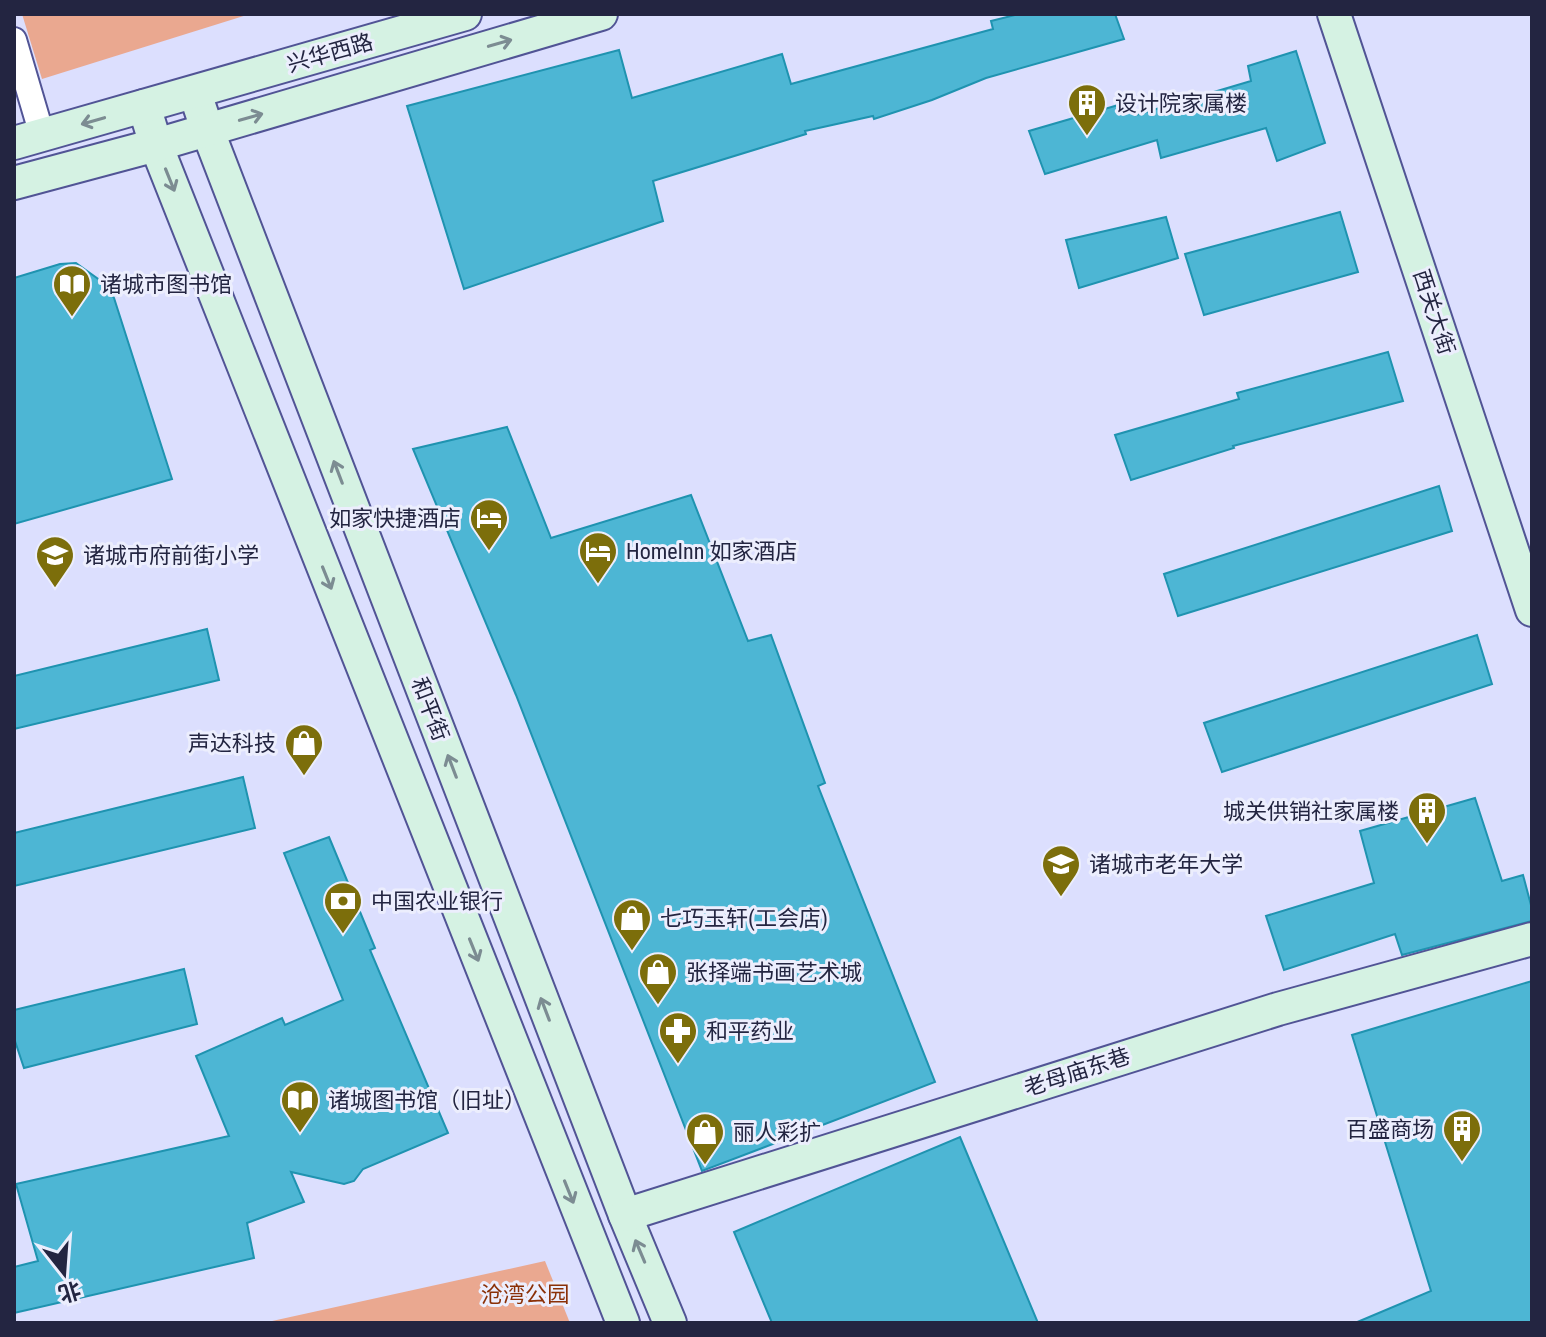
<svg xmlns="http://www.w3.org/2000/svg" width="1546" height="1337" viewBox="0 0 1546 1337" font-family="'Roboto Condensed','Noto Sans SC',sans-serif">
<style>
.green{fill:#eaa890}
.building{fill:#4db6d4;stroke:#1f93b0;stroke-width:2}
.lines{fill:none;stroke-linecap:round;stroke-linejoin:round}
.street-casing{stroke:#515495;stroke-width:28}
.secondary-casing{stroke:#515495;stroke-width:36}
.street{stroke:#fff;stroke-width:24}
.secondary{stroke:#d5f2e3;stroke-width:32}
.oneway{stroke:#7c8c92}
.labels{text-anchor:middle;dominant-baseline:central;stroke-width:6;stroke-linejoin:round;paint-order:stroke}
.street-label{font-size:22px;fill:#232541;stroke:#eceefd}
.poi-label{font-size:22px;fill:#232541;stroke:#eceefd;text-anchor:start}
.park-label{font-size:22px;fill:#8a3007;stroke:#eceefd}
</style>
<rect width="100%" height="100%" fill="#dcdffe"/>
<!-- green -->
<g class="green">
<polygon points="22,14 250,14 42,79"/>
<polygon points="545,1261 570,1323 263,1323"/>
</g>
<!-- building -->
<g class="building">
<polygon points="1019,14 1115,14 1124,39 986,78 932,100 874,119 873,116 805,131 806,134 653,181 663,221 464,289 407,106 619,50 632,98 782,54 791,84 993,29 991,21"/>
<polygon points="1296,51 1325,143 1277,161 1266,128 1161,158 1157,140 1045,174 1029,131 1132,101 1136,115 1251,81 1248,66"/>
<polygon points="1340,212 1358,272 1204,315 1185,254"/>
<polygon points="1166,217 1178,258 1079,288 1066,240"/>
<polygon points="76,263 101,281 114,298 172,479 14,524 14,278 60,264"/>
<polygon points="1388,352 1403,401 1233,446 1234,448 1131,480 1115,435 1239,399 1237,393"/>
<polygon points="507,427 551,538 691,495 748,641 771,635 825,783 818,786 935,1082 702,1171 516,695 413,449"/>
<polygon points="1439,486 1452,531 1178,616 1164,574"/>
<polygon points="207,629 219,680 14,729 14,676"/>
<polygon points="1477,635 1492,684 1222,772 1204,723"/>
<polygon points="243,777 255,828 14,886 14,833"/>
<polygon points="1475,798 1502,881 1523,875 1532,909 1532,921 1402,955 1395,934 1284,970 1266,916 1374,883 1360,831"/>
<polygon points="329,837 375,948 370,950 448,1133 363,1169 354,1181 344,1184 291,1172 304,1202 247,1223 254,1258 14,1313 14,1267 38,1261 16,1184 229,1136 196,1056 282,1018 285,1025 343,1000 284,853"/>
<polygon points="184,969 197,1024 24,1068 14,1038 14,1010"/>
<polygon points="1532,981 1532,1323 1355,1323 1431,1291 1352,1035"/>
<polygon points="960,1137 1038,1323 772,1323 734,1232"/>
</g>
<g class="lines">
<!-- street casing -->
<g class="street-casing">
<polyline id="street" points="14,40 42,135"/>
</g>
<!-- secondary casing -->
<g class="secondary-casing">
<g id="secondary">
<polyline points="1334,14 1532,610"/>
<polyline points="195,93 207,129 625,1215 670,1323"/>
<polyline points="144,106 156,145 623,1323"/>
<polyline points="14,143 465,14"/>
<polyline points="14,183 156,145 601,14"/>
<polyline points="625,1215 1278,1009 1532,939"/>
</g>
</g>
<!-- street -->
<use href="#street" class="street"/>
<!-- secondary -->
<use href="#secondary" class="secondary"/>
</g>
<!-- one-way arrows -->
<defs><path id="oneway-shaft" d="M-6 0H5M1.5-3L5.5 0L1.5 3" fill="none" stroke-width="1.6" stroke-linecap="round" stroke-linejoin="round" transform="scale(2)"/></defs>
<g class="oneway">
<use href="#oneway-shaft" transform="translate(500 43) rotate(-16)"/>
<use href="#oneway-shaft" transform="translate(251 117) rotate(-16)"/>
<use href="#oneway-shaft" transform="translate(93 121) rotate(164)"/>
<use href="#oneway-shaft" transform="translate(170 180) rotate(68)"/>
<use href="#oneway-shaft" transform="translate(338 472) rotate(-111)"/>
<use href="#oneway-shaft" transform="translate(327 578) rotate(68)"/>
<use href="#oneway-shaft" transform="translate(452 766) rotate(-111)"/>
<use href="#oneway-shaft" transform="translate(474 950) rotate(68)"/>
<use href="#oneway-shaft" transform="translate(545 1009) rotate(-111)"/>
<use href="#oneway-shaft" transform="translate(569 1192) rotate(68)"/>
<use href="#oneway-shaft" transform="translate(640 1251) rotate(-113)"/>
</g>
<!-- icons -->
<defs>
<g id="building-pin" transform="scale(2)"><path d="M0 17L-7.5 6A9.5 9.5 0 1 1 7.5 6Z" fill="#7c6e0b" stroke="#eceefd"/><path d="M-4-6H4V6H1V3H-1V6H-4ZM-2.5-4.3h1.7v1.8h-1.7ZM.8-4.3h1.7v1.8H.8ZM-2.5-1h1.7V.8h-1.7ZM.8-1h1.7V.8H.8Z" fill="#fff"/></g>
<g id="library-pin" transform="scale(2)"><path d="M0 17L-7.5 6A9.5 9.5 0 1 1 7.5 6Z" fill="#7c6e0b" stroke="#eceefd"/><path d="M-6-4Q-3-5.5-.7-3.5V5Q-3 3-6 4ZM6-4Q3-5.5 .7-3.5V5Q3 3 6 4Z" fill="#fff"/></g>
<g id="hotel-pin" transform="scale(2)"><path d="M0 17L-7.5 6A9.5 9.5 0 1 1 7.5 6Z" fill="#7c6e0b" stroke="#eceefd"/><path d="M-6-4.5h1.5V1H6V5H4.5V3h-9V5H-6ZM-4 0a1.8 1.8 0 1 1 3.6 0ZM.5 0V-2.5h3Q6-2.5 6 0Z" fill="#fff"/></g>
<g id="school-pin" transform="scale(2)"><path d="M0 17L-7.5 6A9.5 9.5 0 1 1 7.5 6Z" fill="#7c6e0b" stroke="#eceefd"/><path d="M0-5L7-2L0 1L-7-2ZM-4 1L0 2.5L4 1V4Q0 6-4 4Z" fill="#fff"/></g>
<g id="shop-pin" transform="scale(2)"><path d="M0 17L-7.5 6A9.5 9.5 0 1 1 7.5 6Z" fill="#7c6e0b" stroke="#eceefd"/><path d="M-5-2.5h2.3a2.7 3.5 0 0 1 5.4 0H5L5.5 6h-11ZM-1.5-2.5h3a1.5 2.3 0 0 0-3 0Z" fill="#fff"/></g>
<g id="bank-pin" transform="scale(2)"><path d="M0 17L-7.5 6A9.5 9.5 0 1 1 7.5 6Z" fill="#7c6e0b" stroke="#eceefd"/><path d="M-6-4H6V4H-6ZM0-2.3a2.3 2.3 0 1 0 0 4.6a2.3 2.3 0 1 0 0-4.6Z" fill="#fff"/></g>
<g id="pharmacy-pin" transform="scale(2)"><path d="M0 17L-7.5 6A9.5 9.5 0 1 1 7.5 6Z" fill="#7c6e0b" stroke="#eceefd"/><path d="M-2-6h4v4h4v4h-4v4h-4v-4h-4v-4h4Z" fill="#fff"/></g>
</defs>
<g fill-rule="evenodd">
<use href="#building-pin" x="1087" y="103"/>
<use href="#library-pin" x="72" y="284"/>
<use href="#hotel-pin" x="489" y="518"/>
<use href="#hotel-pin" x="598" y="551"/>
<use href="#school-pin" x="55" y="555"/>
<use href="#shop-pin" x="304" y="743"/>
<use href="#building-pin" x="1427" y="811"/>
<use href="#school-pin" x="1061" y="864"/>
<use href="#bank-pin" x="343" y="901"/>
<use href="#shop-pin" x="632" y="918"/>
<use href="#shop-pin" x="658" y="972"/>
<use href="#pharmacy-pin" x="678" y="1031"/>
<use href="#library-pin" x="300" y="1100"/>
<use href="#building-pin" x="1462" y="1129"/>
<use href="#shop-pin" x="705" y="1132"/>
</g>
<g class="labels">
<!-- street labels -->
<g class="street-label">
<text transform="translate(330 53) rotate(-16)">兴华西路</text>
<text transform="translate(1434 312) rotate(72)">西关大街</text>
<text transform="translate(430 709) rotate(69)">和平街</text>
<text transform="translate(1077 1072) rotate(-18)">老母庙东巷</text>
</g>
<!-- poi labels -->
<g class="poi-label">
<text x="1115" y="103">设计院家属楼</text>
<text x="100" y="284">诸城市图书馆</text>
<text x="461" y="518" text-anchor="end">如家快捷酒店</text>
<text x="626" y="551">HomeInn 如家酒店</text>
<text x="83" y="555">诸城市府前街小学</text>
<text x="276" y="743" text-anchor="end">声达科技</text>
<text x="1399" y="811" text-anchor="end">城关供销社家属楼</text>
<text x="1089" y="864">诸城市老年大学</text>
<text x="371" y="901">中国农业银行</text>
<text x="660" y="918">七巧玉轩(工会店)</text>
<text x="686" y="972">张择端书画艺术城</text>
<text x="706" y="1031">和平药业</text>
<text x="328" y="1100">诸城图书馆（旧址）</text>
<text x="1434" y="1129" text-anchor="end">百盛商场</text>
<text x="733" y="1132">丽人彩扩</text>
</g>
<!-- park labels -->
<g class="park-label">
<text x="525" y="1294">沧湾公园</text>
</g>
</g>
<!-- border -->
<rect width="1546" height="1337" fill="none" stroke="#232541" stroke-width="32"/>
<!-- north arrow -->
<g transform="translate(64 1273) rotate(163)" stroke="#eceefd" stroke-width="6" paint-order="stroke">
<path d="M0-6L14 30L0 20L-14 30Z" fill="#232541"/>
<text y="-12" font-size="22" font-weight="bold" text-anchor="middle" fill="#232541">北</text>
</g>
</svg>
